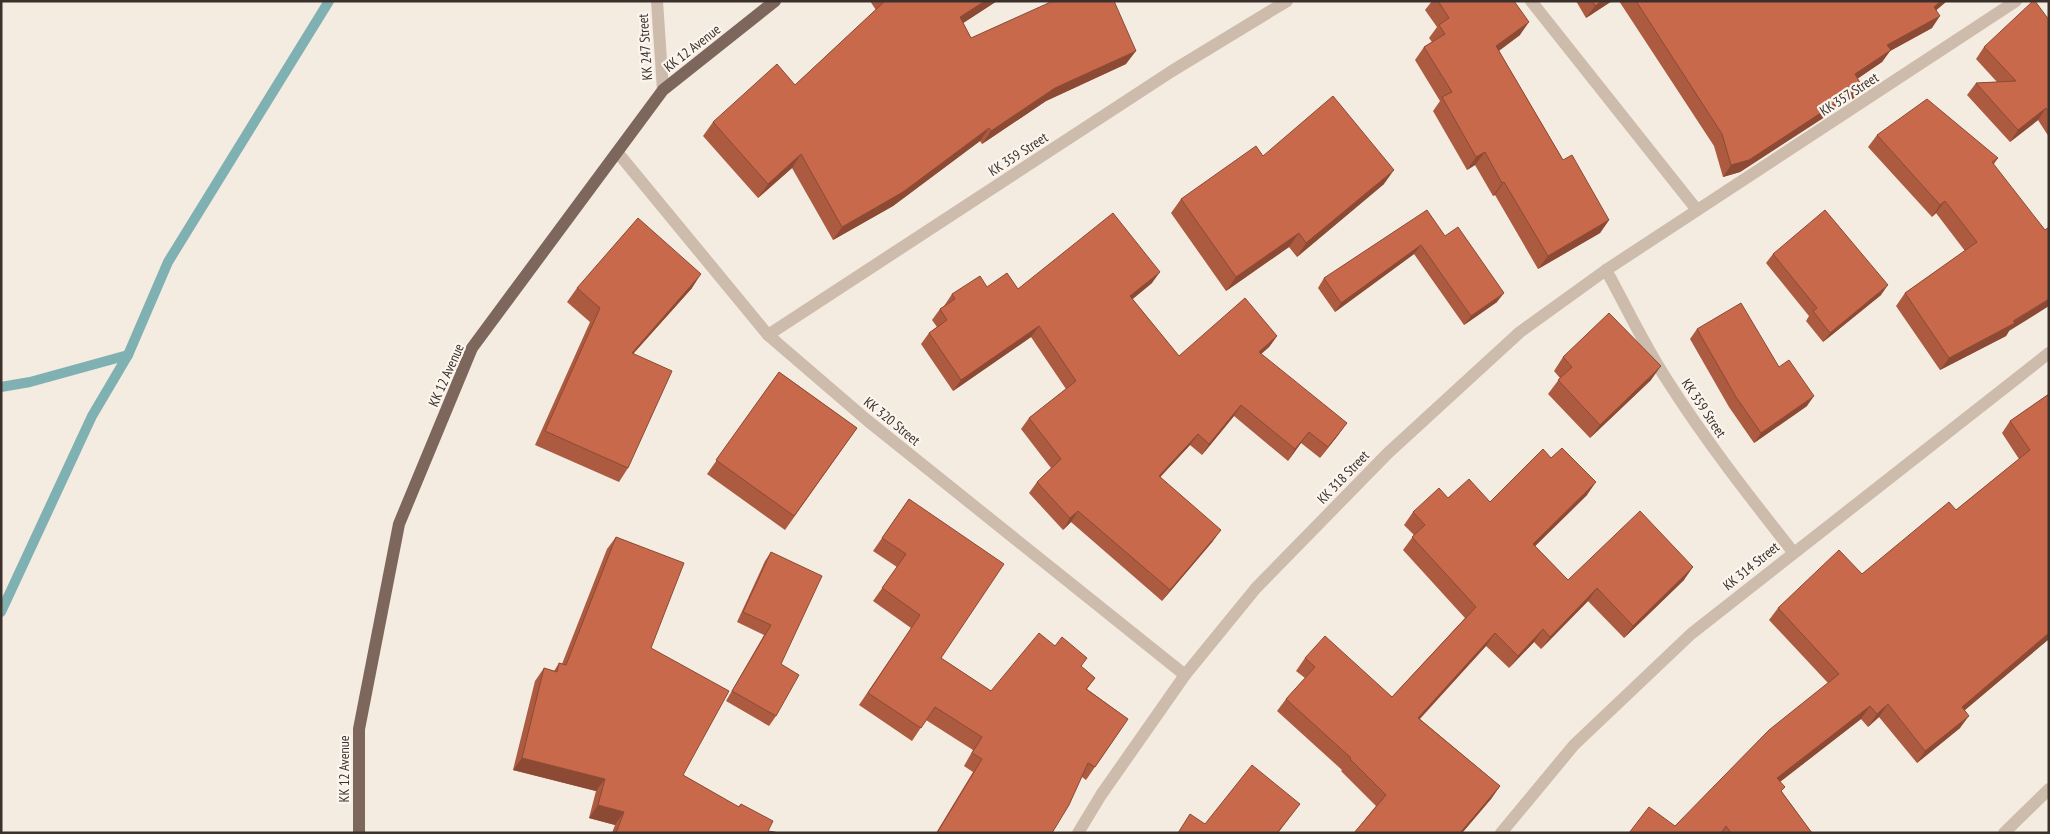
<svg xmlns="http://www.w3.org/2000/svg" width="2050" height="834" viewBox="0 0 2050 834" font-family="'PT Sans Narrow',sans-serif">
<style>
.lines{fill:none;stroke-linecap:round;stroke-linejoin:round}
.stream{stroke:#7fb0b2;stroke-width:10}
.minor{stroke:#cdbbac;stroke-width:12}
.major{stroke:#7d675c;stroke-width:12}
.wall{fill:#ac5a40}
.shaded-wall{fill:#8c4a34}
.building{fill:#c8694b;stroke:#8c4a34}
.labels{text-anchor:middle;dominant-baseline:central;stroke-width:4.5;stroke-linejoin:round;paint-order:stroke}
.street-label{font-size:14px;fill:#3b302b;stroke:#fbf5ee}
</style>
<rect width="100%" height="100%" fill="#f4ebe1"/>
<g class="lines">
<!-- stream -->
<g class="stream">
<polyline points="1,387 30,382 128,355"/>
<polyline points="1,612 92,416 128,355 168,262 329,1"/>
</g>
<!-- minor -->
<g class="minor">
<polyline points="657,1 663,90"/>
<polyline points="1531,1 1697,210"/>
<polyline points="618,153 768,335 868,421 1185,675"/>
<path d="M 1606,270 C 1626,306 1644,345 1667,380 C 1705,440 1749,496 1793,552"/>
<polyline points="768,335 1172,71 1287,1"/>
<polyline points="1078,833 1101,795 1185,675 1256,588 1388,453 1520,332 1606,270 2016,1"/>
<polyline points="1501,833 1574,745 1691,634 2049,353"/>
<polyline points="2004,833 2049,789"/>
</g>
<!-- major -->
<polyline class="major" points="359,833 359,729 399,524 472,348 663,90 775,1"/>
</g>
<!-- wall -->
<g class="wall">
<polygon points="870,1 997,1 963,23 971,38 1126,64 1046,101 982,144 980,141 893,206 833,240 792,168 758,198 703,136 713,122 795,85 876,10"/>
<polygon points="1432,1 1514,1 1520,35 1499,51 1563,160 1609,220 1600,233 1538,269 1495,195 1493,196 1475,165 1467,170 1433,111 1440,101 1415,60 1424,47 1432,42 1429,38 1437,27 1425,10"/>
<polygon points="1576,1 1612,1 1586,18"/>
<polygon points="1619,1 1947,1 1936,10 1932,28 1890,51 1882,62 1858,78 1854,98 1740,172 1723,177 1714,146"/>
<polygon points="2049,20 2049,137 2038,120 2010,142 1967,95 1976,83 1997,82 1976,59 1984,47"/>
<polygon points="1877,135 1998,158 1994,164 2009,331 2006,336 1940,370 1896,306 1905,293 1965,251 1936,213 1932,217 1868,147"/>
<polygon points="1263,156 1384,184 1297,257 1289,247 1226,291 1171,213 1181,199"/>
<polygon points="1445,236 1497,302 1464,325 1414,254 1335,312 1318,288 1324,278"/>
<polygon points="1773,254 1881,295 1823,342 1806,321 1809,316 1766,263"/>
<polygon points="1152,283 1132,299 1179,356 1277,336 1269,347 1261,354 1339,434 1320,458 1301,443 1288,461 1234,416 1202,455 1190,445 1160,477 1213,541 1162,601 1071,522 1063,530 1029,493 1037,482 1051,468 1021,429 1029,418 1066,389 1031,337 953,391 921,344 929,333 937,327 932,320 940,309 944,306 952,294 987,287 1018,289"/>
<polygon points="577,288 692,288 634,353 628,468 619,482 535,445 590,322 567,302"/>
<polygon points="1697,329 1779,367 1807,406 1754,443 1729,407 1690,339"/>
<polygon points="1563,357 1651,380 1590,438 1548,394 1560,378 1554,371"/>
<polygon points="779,372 857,428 785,530 707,474"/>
<polygon points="2049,394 2049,639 1965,710 1960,728 1917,763 1879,717 1868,727 1861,719 1780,782 1782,792 1812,833 1629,833 1675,826 1828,683 1769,620 1778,608 1862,574 1956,510 2019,459 2002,433 2010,421"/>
<polygon points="1587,495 1535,546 1568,580 1684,580 1624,638 1588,601 1541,649 1534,642 1509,668 1486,646 1420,719 1500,786 1491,799 1462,833 1354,833 1376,806 1341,771 1342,770 1277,711 1286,699 1305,678 1296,671 1305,658 1392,697 1465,618 1403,550 1414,535 1404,525 1413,512 1448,498 1490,502"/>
<polygon points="909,499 941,658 991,691 1055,646 1095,678 1087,689 1128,719 1086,780 1082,777 1052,833 936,833 973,772 964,766 973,750 926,720 912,741 859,705 911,628 873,601 897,567 873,551"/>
<polygon points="616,537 651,648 683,775 738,807 741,804 768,831 780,833 612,833 615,825 589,818 596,791 513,770 535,681 544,668 554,671 559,663 562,664 607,549"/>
<polygon points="771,552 781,664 776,716 769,726 726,701 764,635 737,622 765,561"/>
</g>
<!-- shaded-wall -->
<g class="shaded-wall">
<polygon points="985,1 997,1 951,31 960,17"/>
<polygon points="1602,1 1612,1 1586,18 1595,6"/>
<polygon points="1941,1 1947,1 1926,19 1934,7"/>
<polygon points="1940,16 1932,28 1890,51 1882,62 1847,86 1855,74 1887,45"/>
<polygon points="1529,22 1520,35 1487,59 1496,46"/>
<polygon points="1136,51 1126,64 1046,101 982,144 991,131 1055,88"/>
<polygon points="1862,86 1854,98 1740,172 1723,177 1731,165"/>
<polygon points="2046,108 2038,120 2010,142 2018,130"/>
<polygon points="989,128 980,141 893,206 833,240 842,227"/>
<polygon points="1485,152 1475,165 1467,170 1476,157"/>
<polygon points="801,154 792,168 758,198 768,184"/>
<polygon points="1394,170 1384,184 1297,257 1306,243"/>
<polygon points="1504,182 1495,195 1493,196 1502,183"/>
<polygon points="1945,201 1936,213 1932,217 1940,205"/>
<polygon points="1609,220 1600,233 1538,269 1548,256"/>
<polygon points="1299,233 1289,247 1226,291 1236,277"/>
<polygon points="1421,245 1414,254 1335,312 1341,303"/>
<polygon points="1160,272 1152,283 1122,308 1130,296"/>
<polygon points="701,274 692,288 622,366 632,353"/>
<polygon points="1888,285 1881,295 1823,342 1830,333"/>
<polygon points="1504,293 1497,302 1464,325 1471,316"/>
<polygon points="2049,299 2049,306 2009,331 2006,336 1940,370 1949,358 2013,321"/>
<polygon points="1039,326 1031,337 953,391 961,380"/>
<polygon points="1277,336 1269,347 1251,363 1259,352"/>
<polygon points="1661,366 1651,380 1590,438 1600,425"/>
<polygon points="1814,396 1807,406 1754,443 1761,433"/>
<polygon points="1241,405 1234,416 1202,455 1209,444"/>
<polygon points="1347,423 1339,434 1320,458 1328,447"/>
<polygon points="1309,432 1301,443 1288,461 1295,449"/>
<polygon points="1198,434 1190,445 1151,487 1159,476"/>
<polygon points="1596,482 1587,495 1524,557 1533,544"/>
<polygon points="1078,511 1071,522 1063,530 1070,518"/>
<polygon points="1221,530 1213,541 1162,601 1170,590"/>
<polygon points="1693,567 1684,580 1624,638 1633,626"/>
<polygon points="1597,588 1588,601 1541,649 1550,637"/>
<polygon points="1543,629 1534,642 1509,668 1518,656"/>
<polygon points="1495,633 1486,646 1409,730 1418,718"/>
<polygon points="2049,633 2049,639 1953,720 1962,707"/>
<polygon points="1888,704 1879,717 1868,727 1877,714"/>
<polygon points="1870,706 1861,719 1768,791 1777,778"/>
<polygon points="1969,716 1960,728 1917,763 1925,751"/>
<polygon points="522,758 605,779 596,791 513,770"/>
<polygon points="1500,786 1491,799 1462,833 1460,833"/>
<polygon points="1300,804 1278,833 1277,833"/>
<polygon points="598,805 624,812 615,825 589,818"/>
</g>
<!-- building -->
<g class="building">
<polygon points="885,1 985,1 960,17 971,38 1053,1 1114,1 1136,51 1055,88 991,131 989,128 903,192 842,227 801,154 768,184 713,122 777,64 795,85"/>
<polygon points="1438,1 1514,1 1529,22 1496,46 1563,160 1572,155 1609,220 1548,256 1504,182 1502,183 1485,152 1476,157 1442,97 1452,92 1424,47 1445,34 1439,25 1449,18"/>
<polygon points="1592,1 1602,1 1595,6"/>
<polygon points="1636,1 1941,1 1934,7 1940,16 1887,45 1891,50 1855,74 1862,86 1749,160 1731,165 1722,134"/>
<polygon points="2033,1 2035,1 2049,20 2049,112 2046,108 2018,130 1976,83 2016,81 1984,47"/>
<polygon points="1333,96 1394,170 1306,243 1299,233 1236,277 1181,199 1256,146 1263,156"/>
<polygon points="1927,99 1998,158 1992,162 2045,230 2049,227 2049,299 2013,321 2015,323 1949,358 1905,293 1977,242 1945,201 1940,205 1877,135"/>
<polygon points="1427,210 1445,236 1458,227 1504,293 1471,316 1421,245 1341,303 1324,278"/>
<polygon points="1825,210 1888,285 1830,333 1813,311 1817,308 1773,254"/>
<polygon points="1113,213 1160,272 1130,296 1179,356 1245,298 1277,336 1259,352 1347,423 1328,447 1309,432 1295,449 1241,405 1209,444 1198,434 1159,476 1221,530 1170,590 1078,511 1070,518 1037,482 1061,459 1029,418 1076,381 1039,326 961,380 929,333 947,320 940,309 955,299 952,294 980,276 987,287 1007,273 1018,289"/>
<polygon points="638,218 701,274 632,353 672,371 628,468 545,431 600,308 577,288"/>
<polygon points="1741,303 1779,367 1789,360 1814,396 1761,433 1736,397 1697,329"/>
<polygon points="1609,313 1661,366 1600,425 1558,380 1572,367 1563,357"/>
<polygon points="779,372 857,428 794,516 716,460"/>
<polygon points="2049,394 2049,633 1962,707 1969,716 1925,751 1888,704 1877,714 1870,706 1777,778 1785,787 1781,791 1812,833 1731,833 1726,826 1721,833 1629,833 1649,807 1675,826 1769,730 1839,674 1778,608 1839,550 1862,574 1949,502 1956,510 2030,450 2010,421"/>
<polygon points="1562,448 1596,482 1533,544 1568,580 1640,511 1693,567 1633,626 1597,588 1550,637 1543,629 1518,656 1495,633 1418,718 1500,786 1460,833 1354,833 1386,795 1350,759 1351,758 1286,699 1315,667 1305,658 1325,636 1392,697 1476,607 1412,537 1425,525 1413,512 1439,488 1448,498 1469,479 1490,502 1543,449 1551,458"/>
<polygon points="909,499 1004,564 941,658 991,691 1039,633 1055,646 1062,637 1087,658 1081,666 1095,678 1086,689 1128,719 1095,767 1088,763 1069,805 1052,833 937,833 982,759 972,753 982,737 935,707 921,728 868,693 920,615 882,588 906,554 882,538"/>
<polygon points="616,537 684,563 651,648 729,691 683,775 739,807 741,804 773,821 768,831 780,833 616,833 624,812 598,805 605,779 522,758 544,668 557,672 559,663 566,665"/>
<polygon points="771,552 822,576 781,664 799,675 776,716 732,691 771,625 743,612"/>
<polygon points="1252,765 1300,804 1277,833 1178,833 1190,814 1205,824"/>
</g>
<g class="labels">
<!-- street labels -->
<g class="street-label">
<text transform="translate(645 47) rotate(-94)">KK 247 Street</text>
<text transform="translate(692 48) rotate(-38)">KK 12 Avenue</text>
<text transform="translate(1849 94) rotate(-33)">KK 357 Street</text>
<text transform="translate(1018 154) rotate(-33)">KK 359 Street</text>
<text transform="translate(446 375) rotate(-66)">KK 12 Avenue</text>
<text transform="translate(1704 408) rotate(56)">KK 359 Street</text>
<text transform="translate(892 421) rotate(39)">KK 320 Street</text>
<text transform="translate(1343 477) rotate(-46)">KK 318 Street</text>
<text transform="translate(1751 566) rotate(-39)">KK 314 Street</text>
<text transform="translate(344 769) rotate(-90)">KK 12 Avenue</text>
</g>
</g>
<!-- border -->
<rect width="2050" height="834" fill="none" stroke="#3b302b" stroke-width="5"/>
</svg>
